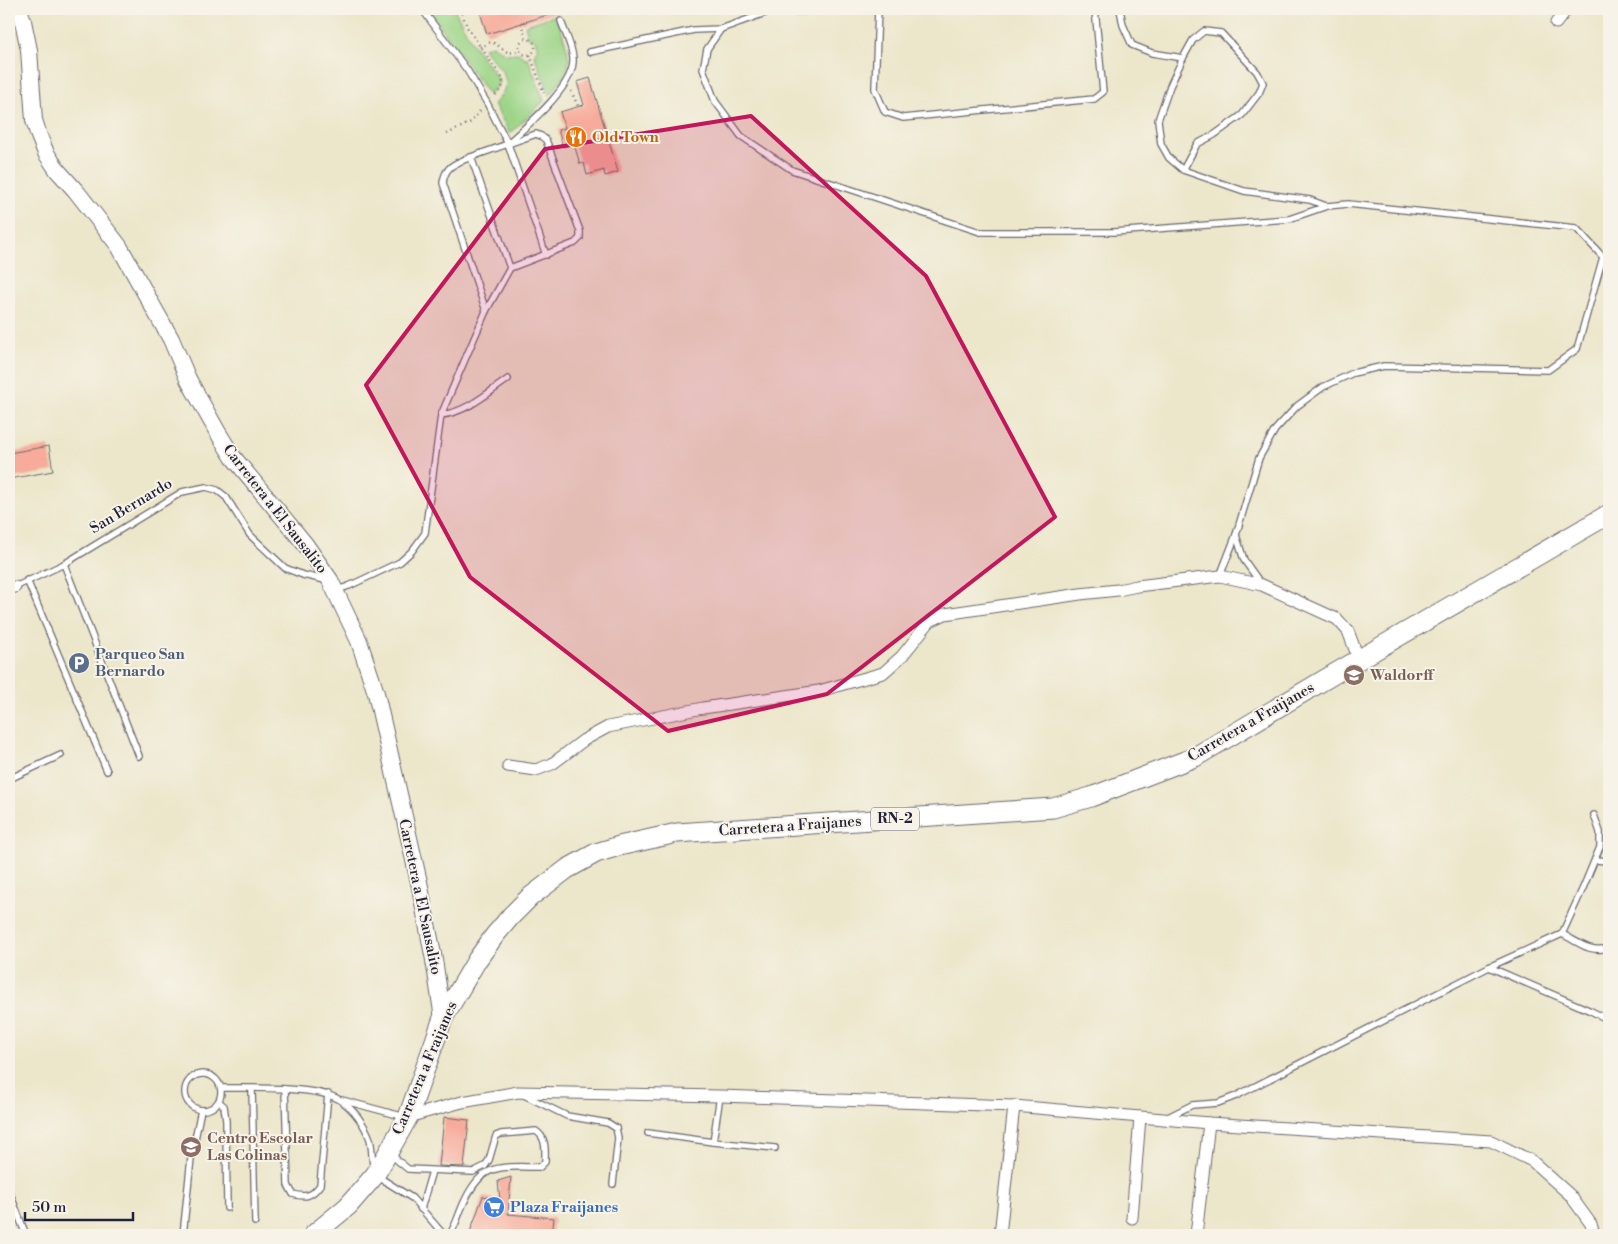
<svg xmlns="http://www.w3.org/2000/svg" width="1618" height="1244" viewBox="0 0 1618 1244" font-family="'Libre Bodoni',serif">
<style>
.green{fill:#9dd588;stroke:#607c62}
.building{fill:#f7ab9a}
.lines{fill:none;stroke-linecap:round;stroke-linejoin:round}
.lane-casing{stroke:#69676d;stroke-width:8}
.street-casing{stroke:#69676d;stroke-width:13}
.secondary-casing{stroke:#69676d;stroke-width:18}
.primary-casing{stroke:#69676d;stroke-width:21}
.path{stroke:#69676d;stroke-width:2.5;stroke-dasharray:1 4;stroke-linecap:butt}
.lane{stroke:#fff;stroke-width:5.5}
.street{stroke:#fff;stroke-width:11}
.secondary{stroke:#fff;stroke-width:16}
.primary{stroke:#fff;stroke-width:19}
.marked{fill:#c2185b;fill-opacity:0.2;stroke:#c2185b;stroke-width:4;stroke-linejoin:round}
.labels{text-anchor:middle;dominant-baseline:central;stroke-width:4;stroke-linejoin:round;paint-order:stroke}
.shield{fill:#f7f3e8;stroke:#62616f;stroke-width:1}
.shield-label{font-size:14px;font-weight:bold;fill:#22223b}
.food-label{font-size:15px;font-weight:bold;fill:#c56008;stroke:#f7f3e8;text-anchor:start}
.street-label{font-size:15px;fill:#22223b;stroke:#f7f3e8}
.service-label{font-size:15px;font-weight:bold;fill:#4e5e75;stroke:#f7f3e8;text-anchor:start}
.education-label{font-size:15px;font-weight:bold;fill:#785e54;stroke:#f7f3e8;text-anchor:start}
.shop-label{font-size:15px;font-weight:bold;fill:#366cbe;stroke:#f7f3e8;text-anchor:start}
</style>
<rect width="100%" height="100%" fill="#f7f3e8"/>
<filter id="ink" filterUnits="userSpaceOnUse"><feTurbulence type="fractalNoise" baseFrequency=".02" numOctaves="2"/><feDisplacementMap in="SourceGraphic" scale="10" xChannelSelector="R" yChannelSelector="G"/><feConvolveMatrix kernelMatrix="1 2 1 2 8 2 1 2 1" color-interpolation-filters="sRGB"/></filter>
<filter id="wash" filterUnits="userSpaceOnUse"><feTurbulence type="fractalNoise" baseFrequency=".0096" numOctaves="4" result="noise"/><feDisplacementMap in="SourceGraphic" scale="20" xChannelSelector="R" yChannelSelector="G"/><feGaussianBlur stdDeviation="1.12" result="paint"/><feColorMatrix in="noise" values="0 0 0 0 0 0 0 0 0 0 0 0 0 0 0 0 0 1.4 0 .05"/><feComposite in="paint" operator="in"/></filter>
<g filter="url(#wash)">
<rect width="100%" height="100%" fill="#ece6ca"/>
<!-- green -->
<g class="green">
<polygon points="428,9 454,9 474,46 499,80 498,85 489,95"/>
<path d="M 556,15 C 560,26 569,51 569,61 C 568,74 557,86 550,95 L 534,55 L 537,50 C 538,43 535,39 528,37 L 525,25 Z"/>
<path d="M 492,45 L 506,54 L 518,53 L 525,58 L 528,58 L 544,101 L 510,134 L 494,104 C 519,78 498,70 484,48 Z"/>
</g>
<g id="blocks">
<!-- building -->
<g class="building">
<polygon points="479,9 560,9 560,11 487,34"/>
<polygon points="590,78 618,172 605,176 604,170 587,175 584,163 580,164 574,144 563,147 558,130 565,128 560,112 584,105 577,82"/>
<polygon points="49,446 53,471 9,479 9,453"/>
<polygon points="444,1117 469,1120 464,1167 439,1166"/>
<polygon points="511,1177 508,1214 554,1218 552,1235 469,1235 483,1196 500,1201 498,1181"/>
</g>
</g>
</g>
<g filter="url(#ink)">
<use href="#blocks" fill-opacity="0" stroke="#69676d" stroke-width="1"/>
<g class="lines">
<!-- lane casing -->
<g class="lane-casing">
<g id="lane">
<polyline points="422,9 467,70 487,103 508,144 546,255"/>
<polyline points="878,9 875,89 885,112 903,118 1094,99 1103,92 1095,9"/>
<polyline points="1120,9 1123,25 1132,45 1152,53 1183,58"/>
<polyline points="721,29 707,49 703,69 715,101 741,136 792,170 980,232 1114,232 1289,219 1327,206 1348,204 1576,228 1603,257 1577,349 1548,370 1384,366 1353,373 1323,387 1297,406 1275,430 1259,458 1236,535 1220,576"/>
<polyline points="590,52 694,30 721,29 768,12 881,9"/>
<path d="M 509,142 C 528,125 576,85 573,58 C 572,46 565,33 561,21"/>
<path d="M 471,157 C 457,163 445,165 443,183 L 486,311"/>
<polyline points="1183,170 1197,144 1214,135 1242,115 1259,93 1263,83 1257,72 1221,33 1204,31 1193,40 1183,58 1170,86 1158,120 1161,144 1169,158 1183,170 1244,191 1310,200 1326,206"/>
<path d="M 441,415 C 467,412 488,393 508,379"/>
<polyline points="1236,535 1244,560 1261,584"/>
<polyline points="64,564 139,756"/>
<polyline points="27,580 107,771"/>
<polyline points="15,587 64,564 182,492 206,487 217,490 226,497 250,535 285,568 303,575 325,580"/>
<polyline points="337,590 349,586 400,562 412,551 425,533 441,415 486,311 510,268 575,243 580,238 580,231 546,140 541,136 536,134 471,157 510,268"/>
<polyline points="9,779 61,755"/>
<polyline points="1595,860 1609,861"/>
<polyline points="1562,934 1583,888 1600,847 1600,832 1594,815"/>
<polyline points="1489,967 1591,1011 1609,1020"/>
<circle cx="203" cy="1092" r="18"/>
<path d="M 221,1088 C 248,1088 319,1086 340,1100 C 353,1108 365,1125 370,1139 C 372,1147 372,1158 373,1166"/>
<polyline points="252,1089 255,1222"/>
<path d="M 285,1089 L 288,1185 L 293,1194 C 306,1198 312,1196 320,1185 L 328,1094"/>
<polyline points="524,1095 567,1116 608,1123 616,1128 618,1138 613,1184"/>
<polyline points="342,1100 405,1117"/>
<polyline points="219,1102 224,1106 226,1121 227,1208"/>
<path d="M 1168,1117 L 1192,1105 L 1218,1103 L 1236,1096 L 1489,967 L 1562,934 C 1580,943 1589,953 1609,948"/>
<polyline points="648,1133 713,1142 775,1148"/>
<polyline points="713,1142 720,1096"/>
<path d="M 391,1152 L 397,1160 L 408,1169 L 473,1172 L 485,1166 L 489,1160 L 496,1136 L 501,1134 L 536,1131 C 547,1138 545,1151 545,1162 L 540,1167 C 497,1167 481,1162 462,1207 C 458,1216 455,1228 449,1235"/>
<polyline points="377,1176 412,1198 444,1235"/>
<polyline points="9,1191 26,1235"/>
<polyline points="421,1209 432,1171"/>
<polyline points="183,1235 191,1158 201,1110"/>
</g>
</g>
<!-- street casing -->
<g class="street-casing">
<g id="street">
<polyline points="1556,23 1567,9"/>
<polyline points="9,588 15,587"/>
<polyline points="508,766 536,770 552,764 584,740 608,727 703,708 819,691 883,673 902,656 930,621 945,614 1080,594 1118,590 1137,586 1220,576 1262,585 1337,619 1348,631 1359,660"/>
<polyline points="408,1117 462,1102 518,1092 720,1096 1014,1106 1209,1123 1491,1141 1532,1161 1570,1195 1591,1224 1594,1235"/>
<polyline points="1132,1218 1140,1117"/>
<polyline points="1000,1235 1014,1106"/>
<polyline points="1196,1235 1209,1123"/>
</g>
</g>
<!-- secondary casing -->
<g class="secondary-casing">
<polyline id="secondary" points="19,9 23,21 29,50 34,120 39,136 46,153 58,171 76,191 119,246 171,339 188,379 217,431 233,457 305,544 330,580 359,641 376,693 419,882 434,960 443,1018"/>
</g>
<!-- primary casing -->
<g class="primary-casing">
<polyline id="primary" points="313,1235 348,1206 375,1175 389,1151 408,1117 443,1018 477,960 495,935 511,916 530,897 567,869 596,853 619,846 677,833 1053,808 1091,797 1195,757 1334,674 1609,514"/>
</g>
<!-- path -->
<g class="path">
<polyline points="460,9 468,29 503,79 502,87 494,97"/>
<polyline points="521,23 526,40"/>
<circle cx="527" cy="47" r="8"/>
<path d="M 480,47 L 491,42 C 505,47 503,57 520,50"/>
<polyline points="530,55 544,93"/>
<polyline points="571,91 578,106"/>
<polyline points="447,134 471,122 480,111"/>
</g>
<!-- lane -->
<use href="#lane" class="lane"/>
<!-- street -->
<use href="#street" class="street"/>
<!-- secondary -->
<use href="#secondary" class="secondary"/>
<!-- primary -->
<use href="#primary" class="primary"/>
</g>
</g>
<!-- marked area -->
<path class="marked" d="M 751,116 L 926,276 L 1055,517 L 827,694 L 668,731 L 470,577 L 366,385 L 545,149 Z"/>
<!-- icons -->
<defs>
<g id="restaurant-disc" transform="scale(1.125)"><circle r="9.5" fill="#e8710a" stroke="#f7f3e8"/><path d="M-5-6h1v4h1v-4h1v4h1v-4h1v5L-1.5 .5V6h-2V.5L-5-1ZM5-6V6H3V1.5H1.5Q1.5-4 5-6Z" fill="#fff"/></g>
<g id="parking-disc" transform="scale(1.125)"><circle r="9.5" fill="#5c6f8a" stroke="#f7f3e8"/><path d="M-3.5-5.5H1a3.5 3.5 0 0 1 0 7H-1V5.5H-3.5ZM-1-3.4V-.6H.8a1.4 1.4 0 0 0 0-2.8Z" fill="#fff"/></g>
<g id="school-disc" transform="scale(1.125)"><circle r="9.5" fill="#8d6e63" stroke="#f7f3e8"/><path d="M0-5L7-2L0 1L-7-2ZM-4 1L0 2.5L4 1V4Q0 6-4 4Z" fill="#fff"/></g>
<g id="supermarket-disc" transform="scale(1.125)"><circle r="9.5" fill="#3f7fe0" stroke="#f7f3e8"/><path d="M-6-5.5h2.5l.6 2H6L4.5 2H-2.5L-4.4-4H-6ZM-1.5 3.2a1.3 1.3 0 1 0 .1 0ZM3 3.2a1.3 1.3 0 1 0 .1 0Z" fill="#fff"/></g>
</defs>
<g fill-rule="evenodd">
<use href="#restaurant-disc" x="576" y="137"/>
<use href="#parking-disc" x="79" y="663"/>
<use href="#school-disc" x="1354" y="675"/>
<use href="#school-disc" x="191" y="1147"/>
<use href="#supermarket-disc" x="494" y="1207"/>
</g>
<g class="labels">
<!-- shield labels -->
<rect class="shield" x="871" y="807.5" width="48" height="23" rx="4"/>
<g class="shield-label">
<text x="895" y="819">RN-2</text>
</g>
<!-- food labels -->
<g class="food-label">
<text x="592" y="137">Old Town</text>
</g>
<!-- street labels -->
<g class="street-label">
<text transform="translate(131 506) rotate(-31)">San Bernardo</text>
<text transform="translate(275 509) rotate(52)">Carretera a El Sausalito</text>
<text transform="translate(1251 722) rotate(-30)">Carretera a Fraijanes</text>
<text transform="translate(790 826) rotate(-4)">Carretera a Fraijanes</text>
<text transform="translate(420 897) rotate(78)">Carretera a El Sausalito</text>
<text transform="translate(425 1068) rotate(-67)">Carretera a Fraijanes</text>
</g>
<!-- service labels -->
<g class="service-label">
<text x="95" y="654">Parqueo San<tspan x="95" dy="17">Bernardo</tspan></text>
</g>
<!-- education labels -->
<g class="education-label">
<text x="1370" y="675">Waldorff</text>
<text x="207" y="1138">Centro Escolar<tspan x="207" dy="17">Las Colinas</tspan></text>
</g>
<!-- shop labels -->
<g class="shop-label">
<text x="510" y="1207">Plaza Fraijanes</text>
</g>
</g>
<!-- margin -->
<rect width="1618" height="1244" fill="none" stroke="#f7f3e8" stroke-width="30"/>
<!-- scale -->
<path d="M25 1212v8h108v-8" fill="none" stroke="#22223b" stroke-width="2.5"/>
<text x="32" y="1212" font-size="15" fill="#22223b" stroke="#f7f3e8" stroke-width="4" paint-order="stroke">50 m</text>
</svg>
